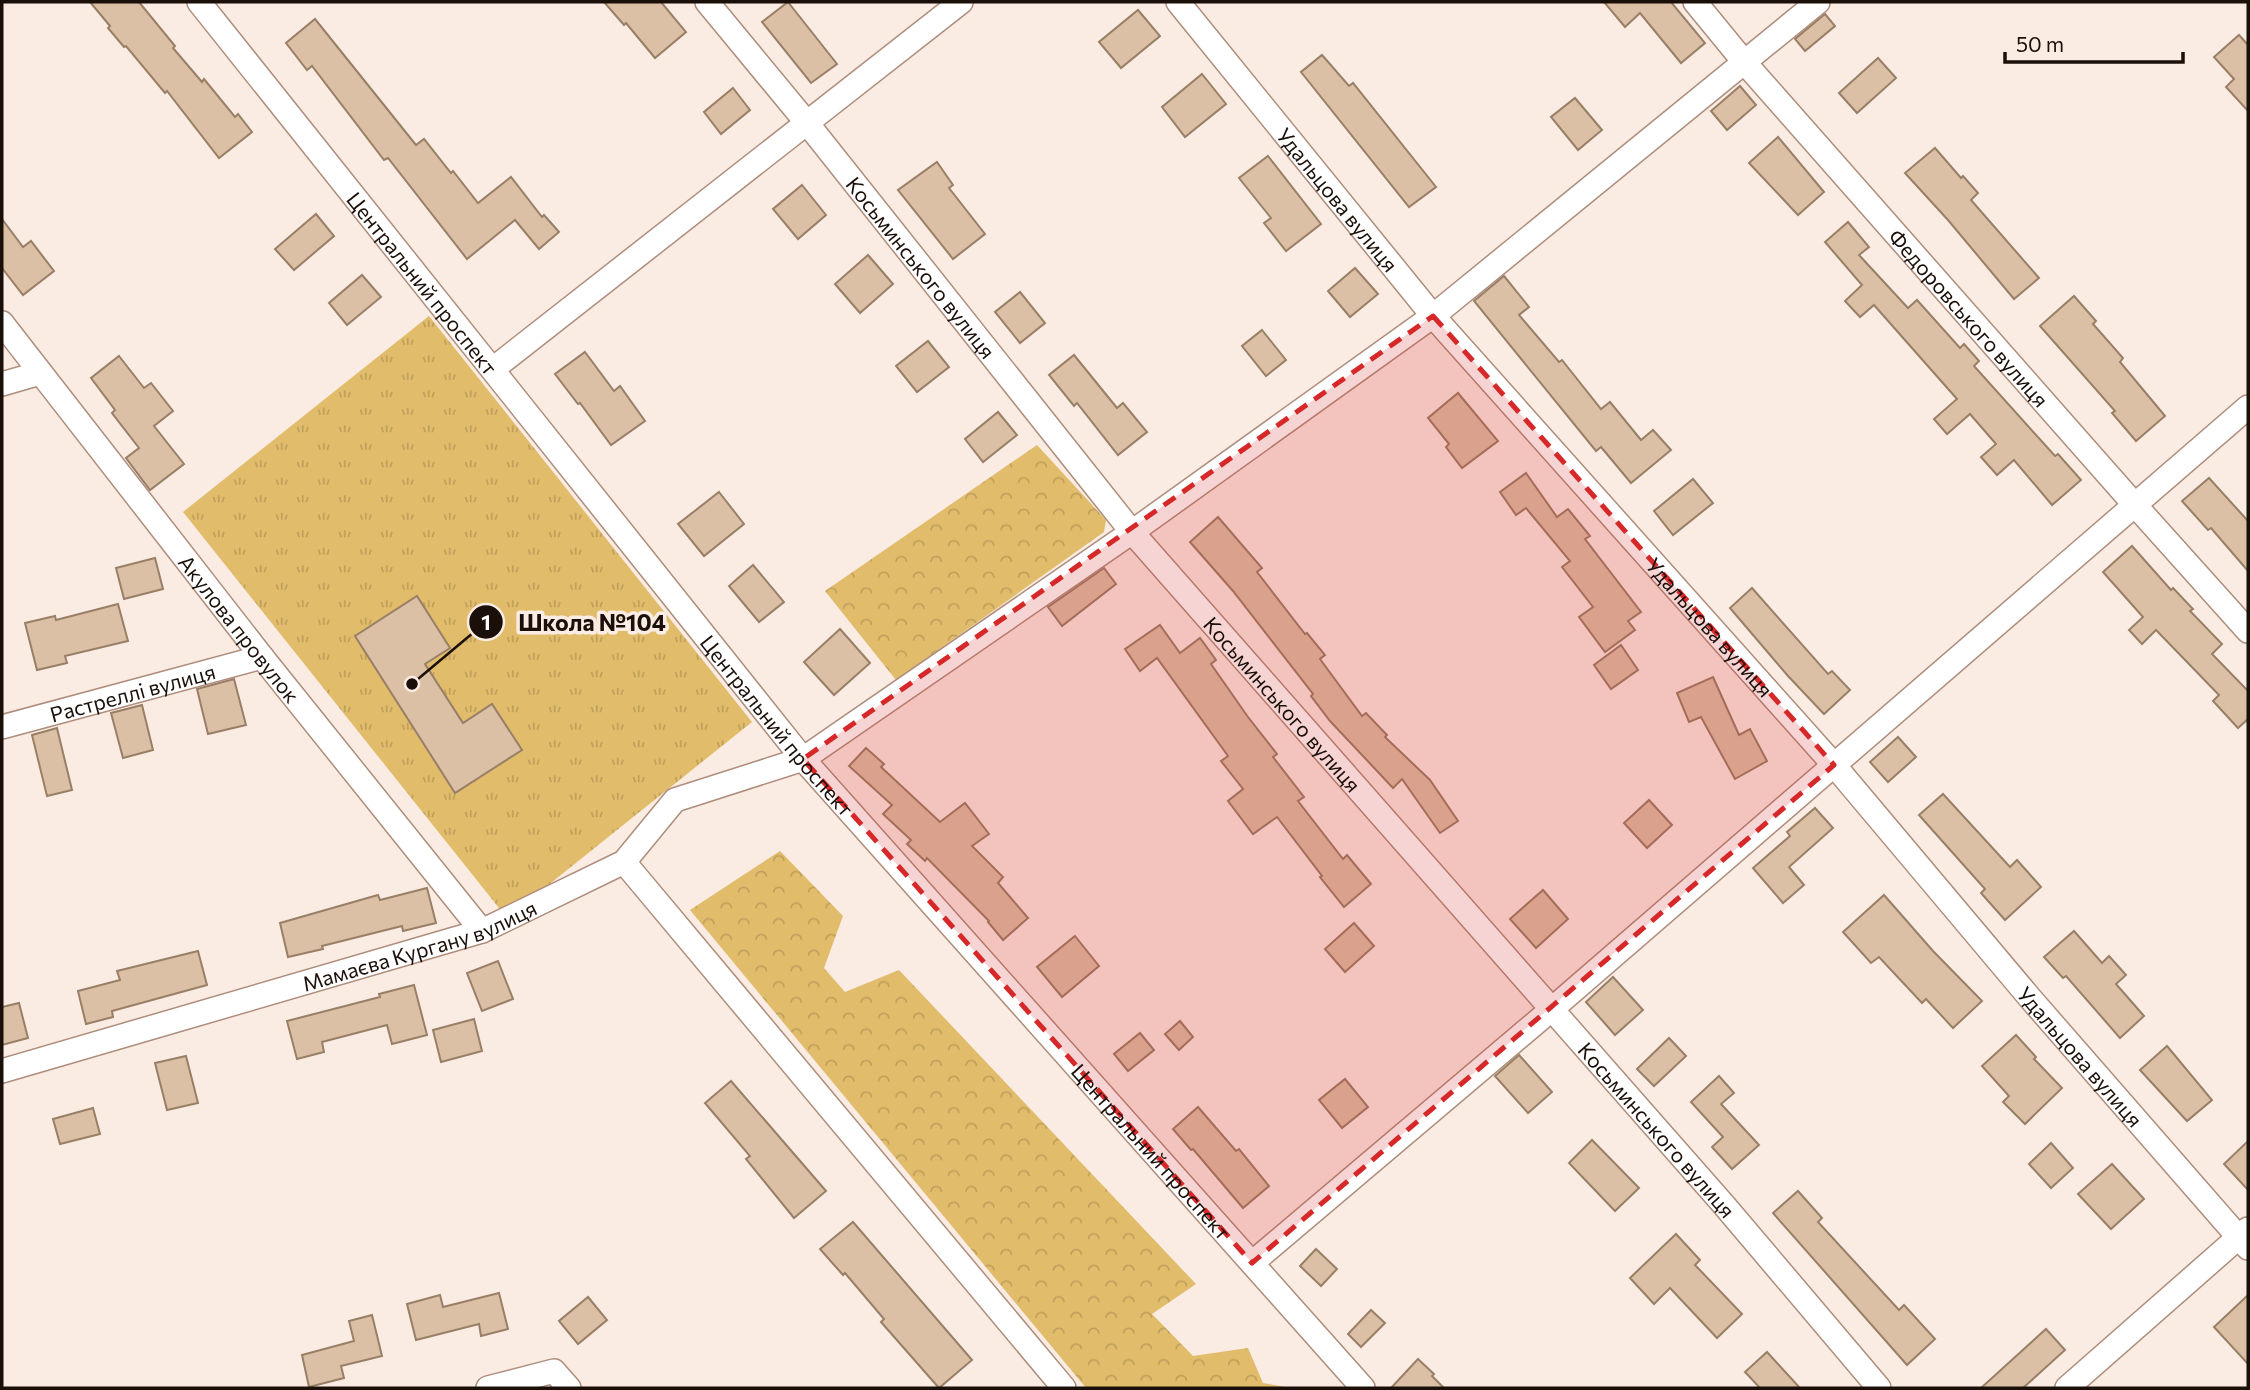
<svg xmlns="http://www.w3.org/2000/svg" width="2250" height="1390" viewBox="0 0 2250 1390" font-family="Commissioner,sans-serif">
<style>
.grass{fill:url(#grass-tufts)}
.forest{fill:url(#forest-crowns)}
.building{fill:#dbc0a6;stroke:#987f66;stroke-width:2}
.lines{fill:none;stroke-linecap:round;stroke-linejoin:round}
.street-casing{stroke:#ae8d7c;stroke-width:26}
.street{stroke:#fff;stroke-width:23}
.marked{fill:#d62828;fill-opacity:0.2;stroke:#d62828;stroke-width:5;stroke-dasharray:14 9;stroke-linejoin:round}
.labels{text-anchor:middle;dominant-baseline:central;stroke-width:7;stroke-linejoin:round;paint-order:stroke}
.street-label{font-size:21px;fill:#1b0f09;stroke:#faebe3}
.leader{fill:none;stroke:#1b0f09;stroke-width:2.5}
.callout-dot{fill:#1b0f09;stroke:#faebe3;stroke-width:2.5}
.mark-label{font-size:21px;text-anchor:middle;font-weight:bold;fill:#fff}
.callout-label{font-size:23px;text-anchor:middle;font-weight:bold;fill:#1b0f09;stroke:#faebe3;stroke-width:7;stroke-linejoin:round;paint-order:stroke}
</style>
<defs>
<pattern id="grass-tufts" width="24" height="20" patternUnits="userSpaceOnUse" patternTransform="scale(1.75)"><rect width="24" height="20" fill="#e1bc6b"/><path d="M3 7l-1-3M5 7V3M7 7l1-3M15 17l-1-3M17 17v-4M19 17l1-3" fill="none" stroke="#c0a05b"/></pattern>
<pattern id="forest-crowns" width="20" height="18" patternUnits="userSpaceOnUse" patternTransform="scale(1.75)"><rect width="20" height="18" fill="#e1bc6b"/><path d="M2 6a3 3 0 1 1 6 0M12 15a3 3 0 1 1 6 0" fill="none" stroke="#c0a05b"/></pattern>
</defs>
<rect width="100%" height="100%" fill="#faebe3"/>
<!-- grass -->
<polygon class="grass" points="429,316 752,722 507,918 183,512"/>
<!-- forest -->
<g class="forest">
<polygon points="1037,445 1106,520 1104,532 896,680 825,591"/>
<polygon points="780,851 843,916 824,968 845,992 899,970 1196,1284 1152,1314 1193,1356 1248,1348 1263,1383 1291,1388 1086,1388 690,910"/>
</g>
<!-- building -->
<g class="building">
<polygon points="90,2 139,2 175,46 173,48 202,82 204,79 235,117 238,114 252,132 219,158 167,91 165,93 126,46 124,47 108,28 110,26"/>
<polygon points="604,2 661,2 686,32 655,58 626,23 624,25"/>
<polygon points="788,2 837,64 811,83 762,22"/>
<polygon points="1604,2 1671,2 1705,43 1681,63 1640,13 1625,27"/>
<polygon points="1138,10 1160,36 1121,68 1099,42"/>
<polygon points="1825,14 1835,26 1805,51 1795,39"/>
<polygon points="315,19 416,145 424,139 451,173 453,171 478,203 511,177 542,217 544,215 559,232 539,249 515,220 467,259 388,158 384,160 312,66 307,70 286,43"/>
<polygon points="2239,35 2248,45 2248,111 2226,87 2234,79 2214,57"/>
<polygon points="1322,55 1349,86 1353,83 1436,187 1409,207 1301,72"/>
<polygon points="1878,58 1896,78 1857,113 1839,93"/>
<polygon points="1202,74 1226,104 1185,137 1162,107"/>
<polygon points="1740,86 1756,105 1727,130 1711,111"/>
<polygon points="733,88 750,110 721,134 704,112"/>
<polygon points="1575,98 1602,130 1578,150 1551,117"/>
<polygon points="1778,137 1824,192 1798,215 1749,163"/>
<polygon points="1935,148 1961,178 1963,176 1978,193 1971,200 2039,278 2014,299 1948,220 1905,173"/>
<polygon points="1268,156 1321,224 1286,251 1264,223 1271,218 1239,178"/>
<polygon points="937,162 953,185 949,188 985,234 953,259 898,190"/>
<polygon points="802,185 826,215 798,239 773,209"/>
<polygon points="316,214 334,236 294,270 275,249"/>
<polygon points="2,219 23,247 31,241 54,271 23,295 2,268"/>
<polygon points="1848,222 1869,247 1859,255 1908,308 1917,300 1960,348 1964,344 1979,361 1974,366 2055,456 2058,454 2081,480 2052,505 2014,460 1997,475 1981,457 1996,444 1970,414 1947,434 1934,419 1957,399 1874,305 1860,317 1845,301 1862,285 1825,242"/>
<polygon points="868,255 893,284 860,313 835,284"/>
<polygon points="1355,268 1378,294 1350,317 1328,291"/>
<polygon points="362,275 381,297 347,325 329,303"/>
<polygon points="1504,276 1529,307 1519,315 1559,362 1562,360 1601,409 1610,402 1641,440 1653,430 1671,450 1631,483 1601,447 1596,451 1474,301"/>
<polygon points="1020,292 1045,323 1020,343 995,312"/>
<polygon points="2074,296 2096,321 2093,324 2123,358 2120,362 2165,416 2136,441 2112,413 2115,411 2040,326"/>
<polygon points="1262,330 1286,360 1266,376 1242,346"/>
<polygon points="928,341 949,367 917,392 896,366"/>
<polygon points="585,352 614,391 620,386 645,421 611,445 580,403 578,404 555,374"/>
<polygon points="1074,355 1117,408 1123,403 1147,432 1118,455 1077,403 1074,406 1049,375"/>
<polygon points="119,356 144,388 151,383 173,411 154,426 184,464 150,490 126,458 139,448 112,413 115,410 91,378"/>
<polygon points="1458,393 1498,441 1462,468 1446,447 1449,444 1428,418"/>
<polygon points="998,412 1017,435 983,462 965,439"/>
<polygon points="1526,473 1557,517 1568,509 1590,536 1585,539 1641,612 1628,621 1635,630 1605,652 1579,617 1593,607 1562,567 1570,561 1526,508 1516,515 1500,492"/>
<polygon points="2209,478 2248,521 2248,571 2211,528 2208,530 2182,501"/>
<polygon points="1693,479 1713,503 1673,535 1654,511"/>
<polygon points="719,492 744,524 704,556 678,524"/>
<polygon points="1218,517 1262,568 1257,572 1305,634 1307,633 1325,655 1320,659 1362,716 1366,713 1387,735 1385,737 1430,780 1458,821 1440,833 1402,779 1393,788 1330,721 1311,696 1313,694 1233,591 1190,542"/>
<polygon points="2132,546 2171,590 2173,588 2193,609 2190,611 2222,644 2212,654 2248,691 2248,719 2238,728 2213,701 2219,695 2156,630 2142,644 2129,630 2143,617 2103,572"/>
<polygon points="155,558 163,589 124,599 116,568"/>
<polygon points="753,565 784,602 759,622 729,586"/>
<polygon points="1104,568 1116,584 1062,626 1048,607"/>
<polygon points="1752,588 1828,674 1832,671 1850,690 1824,714 1788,676 1730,608"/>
<polygon points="417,596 450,648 425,664 463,723 492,704 522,750 455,793 355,636"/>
<polygon points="118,604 128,641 65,656 67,663 37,670 25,623 55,616 56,620"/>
<polygon points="1160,625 1180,653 1200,638 1216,660 1211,664 1248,717 1277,754 1273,757 1304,797 1298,801 1343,859 1347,855 1371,884 1344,907 1320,877 1322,876 1277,817 1253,834 1228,801 1243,789 1221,761 1228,756 1157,658 1140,671 1125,649"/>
<polygon points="840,629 870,663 834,695 804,662"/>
<polygon points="1621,645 1638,670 1611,689 1594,665"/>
<polygon points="1713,677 1739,735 1750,729 1767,761 1735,779 1701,717 1689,722 1677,693"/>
<polygon points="234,679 246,725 208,734 197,689"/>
<polygon points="142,705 153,750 123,758 111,713"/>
<polygon points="57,728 72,790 47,796 32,735"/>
<polygon points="1898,737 1916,757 1888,782 1870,762"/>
<polygon points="866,748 884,764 881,767 940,822 965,803 989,834 972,846 1003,877 998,883 1028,918 1003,940 988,922 989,921 927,858 925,861 907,844 911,840 883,814 892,805 849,766"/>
<polygon points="1943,794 2010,867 2017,860 2041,887 2005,920 1981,893 1985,889 1919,815"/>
<polygon points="1649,800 1672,825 1647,848 1624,823"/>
<polygon points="1815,808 1833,828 1789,867 1804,885 1783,903 1753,868 1790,836 1787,832"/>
<polygon points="427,888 436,923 403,931 402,926 322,946 323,949 288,957 280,923 378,895 380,900"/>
<polygon points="1543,890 1568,919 1536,948 1510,919"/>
<polygon points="1884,895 1933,951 1982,1001 1953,1028 1926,999 1922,1003 1879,957 1871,963 1843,932"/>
<polygon points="1354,923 1374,946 1345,972 1325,949"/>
<polygon points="2074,931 2102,963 2109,956 2126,975 2116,984 2144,1016 2120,1038 2066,976 2063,978 2044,957"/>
<polygon points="1075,936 1099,966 1062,997 1037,967"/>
<polygon points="198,951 207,985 112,1011 113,1017 86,1024 78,991 120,980 117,971"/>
<polygon points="498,961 513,999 482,1011 467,973"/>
<polygon points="1613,977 1643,1010 1615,1035 1586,1002"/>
<polygon points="414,985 427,1035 392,1044 387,1025 322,1042 324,1052 297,1059 287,1021 380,997 379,994"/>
<polygon points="19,1003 28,1038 2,1045 2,1007"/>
<polygon points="474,1019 482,1051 441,1062 433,1030"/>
<polygon points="1180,1021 1193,1037 1179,1050 1165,1034"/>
<polygon points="1140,1033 1154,1050 1128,1071 1114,1054"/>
<polygon points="2016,1035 2036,1057 2034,1059 2062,1088 2025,1124 2003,1102 2009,1096 1982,1066"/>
<polygon points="1669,1038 1686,1056 1654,1086 1637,1069"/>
<polygon points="2167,1046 2212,1100 2187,1121 2140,1070"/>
<polygon points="1519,1055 1552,1092 1528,1113 1495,1076"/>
<polygon points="186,1056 198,1103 167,1110 155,1063"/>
<polygon points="1719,1076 1734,1093 1721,1104 1759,1145 1732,1169 1712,1147 1723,1137 1691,1102"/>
<polygon points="1345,1079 1368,1107 1342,1128 1319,1100"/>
<polygon points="731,1081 826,1191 794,1218 746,1159 750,1156 705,1103"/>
<polygon points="1198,1107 1236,1151 1239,1149 1269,1186 1243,1208 1193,1149 1191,1150 1173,1129"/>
<polygon points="93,1108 100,1134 60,1144 53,1119"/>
<polygon points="1592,1140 1639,1188 1615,1211 1569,1163"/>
<polygon points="2248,1141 2248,1190 2224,1164"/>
<polygon points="2051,1143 2073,1168 2051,1188 2029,1164"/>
<polygon points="2112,1164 2144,1199 2111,1229 2078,1194"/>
<polygon points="1798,1191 1822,1218 1818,1222 1899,1310 1904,1305 1935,1339 1907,1365 1773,1213"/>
<polygon points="853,1222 972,1360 939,1388 881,1322 884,1319 845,1273 843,1275 820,1249"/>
<polygon points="1676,1234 1700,1260 1695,1265 1742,1314 1717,1338 1670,1288 1654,1304 1630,1278"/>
<polygon points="1316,1249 1337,1269 1321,1286 1300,1266"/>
<polygon points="499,1293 508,1329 481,1336 479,1324 416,1340 407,1304 440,1295 443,1307"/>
<polygon points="2248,1295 2248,1364 2214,1327"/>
<polygon points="588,1297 607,1320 578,1344 559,1321"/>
<polygon points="1371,1310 1385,1323 1361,1347 1348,1334"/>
<polygon points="372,1315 382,1356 341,1366 344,1378 309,1387 302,1355 354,1341 349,1321"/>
<polygon points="2046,1329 2065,1350 2023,1388 1981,1388"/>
<polygon points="1767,1352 1800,1388 1760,1388 1745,1372"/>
<polygon points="1418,1359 1434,1374 1432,1376 1444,1388 1391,1388"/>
</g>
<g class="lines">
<!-- street casing -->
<g class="street-casing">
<g id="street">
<path id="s1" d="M 199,2 L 803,759 L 1363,1388"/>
<path id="s2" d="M 707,2 L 807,123 L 1132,532 L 1724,1205 L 1879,1388"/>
<path id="s3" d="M 1178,2 L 1433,316 L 1834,765 L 2030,998 L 2248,1248"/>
<path id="s4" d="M 1695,2 L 1745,63 L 2134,504 L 2248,631"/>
<path id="s5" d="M 2,323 L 262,657 L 482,931"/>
<polyline points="493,369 961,2"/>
<polyline points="2,384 40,373"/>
<path id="s6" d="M 2,727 L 262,657"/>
<polyline points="624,862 1064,1388"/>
<path id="s7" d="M 2,1071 L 482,931 L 624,862 L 675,800 L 803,759 L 1132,532 L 1433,316 L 1818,2"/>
<polyline points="1252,1263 1552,1009 2248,407"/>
<polyline points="488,1388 554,1371 569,1388"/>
<polyline points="2067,1388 2248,1229"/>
</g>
</g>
<!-- street -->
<use href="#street" class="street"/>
</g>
<!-- marked area -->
<path class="marked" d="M 1433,316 L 1834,765 L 1252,1263 L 803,759 Z"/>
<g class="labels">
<!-- street labels -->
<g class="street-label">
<text stroke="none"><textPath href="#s3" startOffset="254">Удальцова вулиця</textPath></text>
<text stroke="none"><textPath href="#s2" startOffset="341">Косьминського вулиця</textPath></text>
<text stroke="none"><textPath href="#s1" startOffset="359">Центральний проспект</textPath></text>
<text stroke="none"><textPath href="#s4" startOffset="418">Федоровського вулиця</textPath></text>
<text stroke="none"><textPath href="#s3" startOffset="821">Удальцова вулиця</textPath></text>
<text stroke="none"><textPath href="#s5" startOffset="387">Акулова провулок</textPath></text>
<text stroke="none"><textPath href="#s6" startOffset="135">Растреллі вулиця</textPath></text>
<text stroke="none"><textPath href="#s2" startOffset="908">Косьминського вулиця</textPath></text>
<text stroke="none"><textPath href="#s1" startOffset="926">Центральний проспект</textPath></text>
<text stroke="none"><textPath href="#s7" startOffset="436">Мамаєва Кургану вулиця</textPath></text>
<text stroke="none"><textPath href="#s3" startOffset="1388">Удальцова вулиця</textPath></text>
<text stroke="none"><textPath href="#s2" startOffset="1475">Косьминського вулиця</textPath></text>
<text stroke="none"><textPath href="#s1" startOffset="1493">Центральний проспект</textPath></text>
</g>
</g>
<!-- callouts -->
<path class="leader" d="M412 684L486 622"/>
<g class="callout-dot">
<circle cx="412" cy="684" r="7"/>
<circle cx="486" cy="622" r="18"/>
</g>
<g class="mark-label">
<text x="486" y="630">1</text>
</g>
<g class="callout-label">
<text x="592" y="631">Школа №104</text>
</g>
<!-- border -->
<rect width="2250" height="1390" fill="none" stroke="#1b0f09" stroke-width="7"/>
<!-- scale -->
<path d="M2005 52v10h178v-10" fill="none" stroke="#1b0f09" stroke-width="3.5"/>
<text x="2016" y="52" font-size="21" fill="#1b0f09" stroke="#faebe3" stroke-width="5" paint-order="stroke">50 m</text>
</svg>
